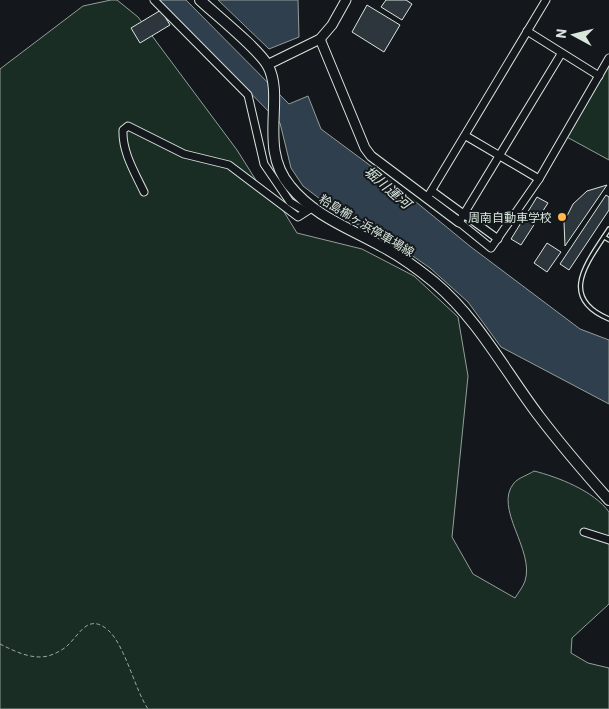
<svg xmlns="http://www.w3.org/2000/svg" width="609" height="709" viewBox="0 0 609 709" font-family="Barlow,'Noto Sans JP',sans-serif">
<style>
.green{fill:#1a2d24;stroke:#939e99}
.water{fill:#2f3f4d;stroke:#939e99}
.building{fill:#2c363c;stroke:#d8e6dc}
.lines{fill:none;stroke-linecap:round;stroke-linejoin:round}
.service-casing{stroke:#d8e6dc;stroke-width:5.5}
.minor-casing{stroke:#d8e6dc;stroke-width:9}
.tertiary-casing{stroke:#d8e6dc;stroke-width:11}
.secondary-casing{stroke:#d8e6dc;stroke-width:12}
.path{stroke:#9da8a2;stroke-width:1;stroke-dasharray:4 2.5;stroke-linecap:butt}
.service{stroke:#14181c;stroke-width:3}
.minor{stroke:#14181c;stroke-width:7}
.tertiary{stroke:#14181c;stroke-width:9}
.secondary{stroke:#14181c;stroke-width:10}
.poi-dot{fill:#ffb74d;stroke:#14181c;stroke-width:2}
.labels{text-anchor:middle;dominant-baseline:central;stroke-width:4;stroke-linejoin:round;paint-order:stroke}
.poi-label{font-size:12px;fill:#d8e6dc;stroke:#14181c;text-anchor:end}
.street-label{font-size:12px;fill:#d8e6dc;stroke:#14181c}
.water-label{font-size:14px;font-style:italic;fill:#d8e6dc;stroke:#14181c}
</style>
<rect width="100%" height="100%" fill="#14181c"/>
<!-- green -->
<g class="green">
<path d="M 111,0 L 117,0 L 138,17 L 237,150 L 264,193 L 281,207 L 297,233 L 362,249 L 414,276 L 458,317 L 468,376 L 452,537 L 473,574 L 515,598 C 518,593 523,587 525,581 C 535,550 493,508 514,483 C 518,478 528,475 534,471 C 558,477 594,491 609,512 L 609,604 L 572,638 L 571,653 L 588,663 L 609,668 L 609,709 L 0,709 L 0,69 L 83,6 Z"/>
<polygon points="609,58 609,160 565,136"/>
</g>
<!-- water -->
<g class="water">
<polygon points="159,0 186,0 289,104 308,96 321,129 383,175 471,247 580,329 609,340 609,404 501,347 468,302 430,268 394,243 345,218 303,186 291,168 280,123"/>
<polygon points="218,0 298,0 299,37 269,49"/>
</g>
<!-- building -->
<g class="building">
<polygon points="386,0 406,0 412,4 402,20 381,7"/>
<polygon points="367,5 400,25 384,52 352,32"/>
<polygon points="161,10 170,25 140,43 131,28"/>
<polygon points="607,185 565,246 564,222 573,204 587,191"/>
<polygon points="606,195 609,197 609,210 569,270 560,264"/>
<polygon points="537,197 548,203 521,245 511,239"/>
<polygon points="547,243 561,252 547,272 534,263"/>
</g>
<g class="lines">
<!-- service casing -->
<g class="service-casing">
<g id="service">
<path d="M 609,229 C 588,262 557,297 609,319"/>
<polyline points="604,237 609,240"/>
</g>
</g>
<!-- minor casing -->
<g class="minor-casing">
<g id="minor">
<polyline points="154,0 248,95 264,164 290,202 305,211"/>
<polyline points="527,31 599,76"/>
<polyline points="561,54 459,222 491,248 539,179 609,58"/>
<polyline points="466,136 539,179"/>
<polyline points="432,191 498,239"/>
<path d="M 144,192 C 135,173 122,152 123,130 L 128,126 L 184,154 L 229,165 L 298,217 L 312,208"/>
<polyline points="427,198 546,0"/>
<polyline points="584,532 609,540"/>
</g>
</g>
<!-- tertiary casing -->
<g class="tertiary-casing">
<g id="tertiary">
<polyline points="320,39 365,148 371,156 459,222"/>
<polyline points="267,65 320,39 332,25 346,0"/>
</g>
</g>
<!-- secondary casing -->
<g class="secondary-casing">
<path id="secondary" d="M 200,0 C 216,15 259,49 268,66 C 285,98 258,148 290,186 C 314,216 349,228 381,246 C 399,255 418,269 434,282 C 478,319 505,371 539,416 C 561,445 585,473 609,500"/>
</g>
<!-- path -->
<path class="path" d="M 0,644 C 14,651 32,660 48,656 C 55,654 63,650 68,645 C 80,634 88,613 108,630 C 125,645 135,690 148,709"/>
<!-- service -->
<use href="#service" class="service"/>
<!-- minor -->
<use href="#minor" class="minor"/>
<!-- tertiary -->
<use href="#tertiary" class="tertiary"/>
<!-- secondary -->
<use href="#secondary" class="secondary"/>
</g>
<!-- markers -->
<circle class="poi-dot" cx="562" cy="217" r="5"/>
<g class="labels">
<!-- poi labels -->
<g class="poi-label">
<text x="552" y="217">周南自動車学校</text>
</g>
<!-- street labels -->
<g class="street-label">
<text transform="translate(367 225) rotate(31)">粭島櫛ヶ浜停車場線</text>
</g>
<!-- water labels -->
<g class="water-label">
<text transform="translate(388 187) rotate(41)">堀川運河</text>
</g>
</g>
<!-- north arrow -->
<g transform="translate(574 35) rotate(277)" stroke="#14181c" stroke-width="4" paint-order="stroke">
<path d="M0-4L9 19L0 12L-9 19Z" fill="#d8e6dc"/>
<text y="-8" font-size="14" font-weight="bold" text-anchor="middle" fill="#d8e6dc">N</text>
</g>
</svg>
